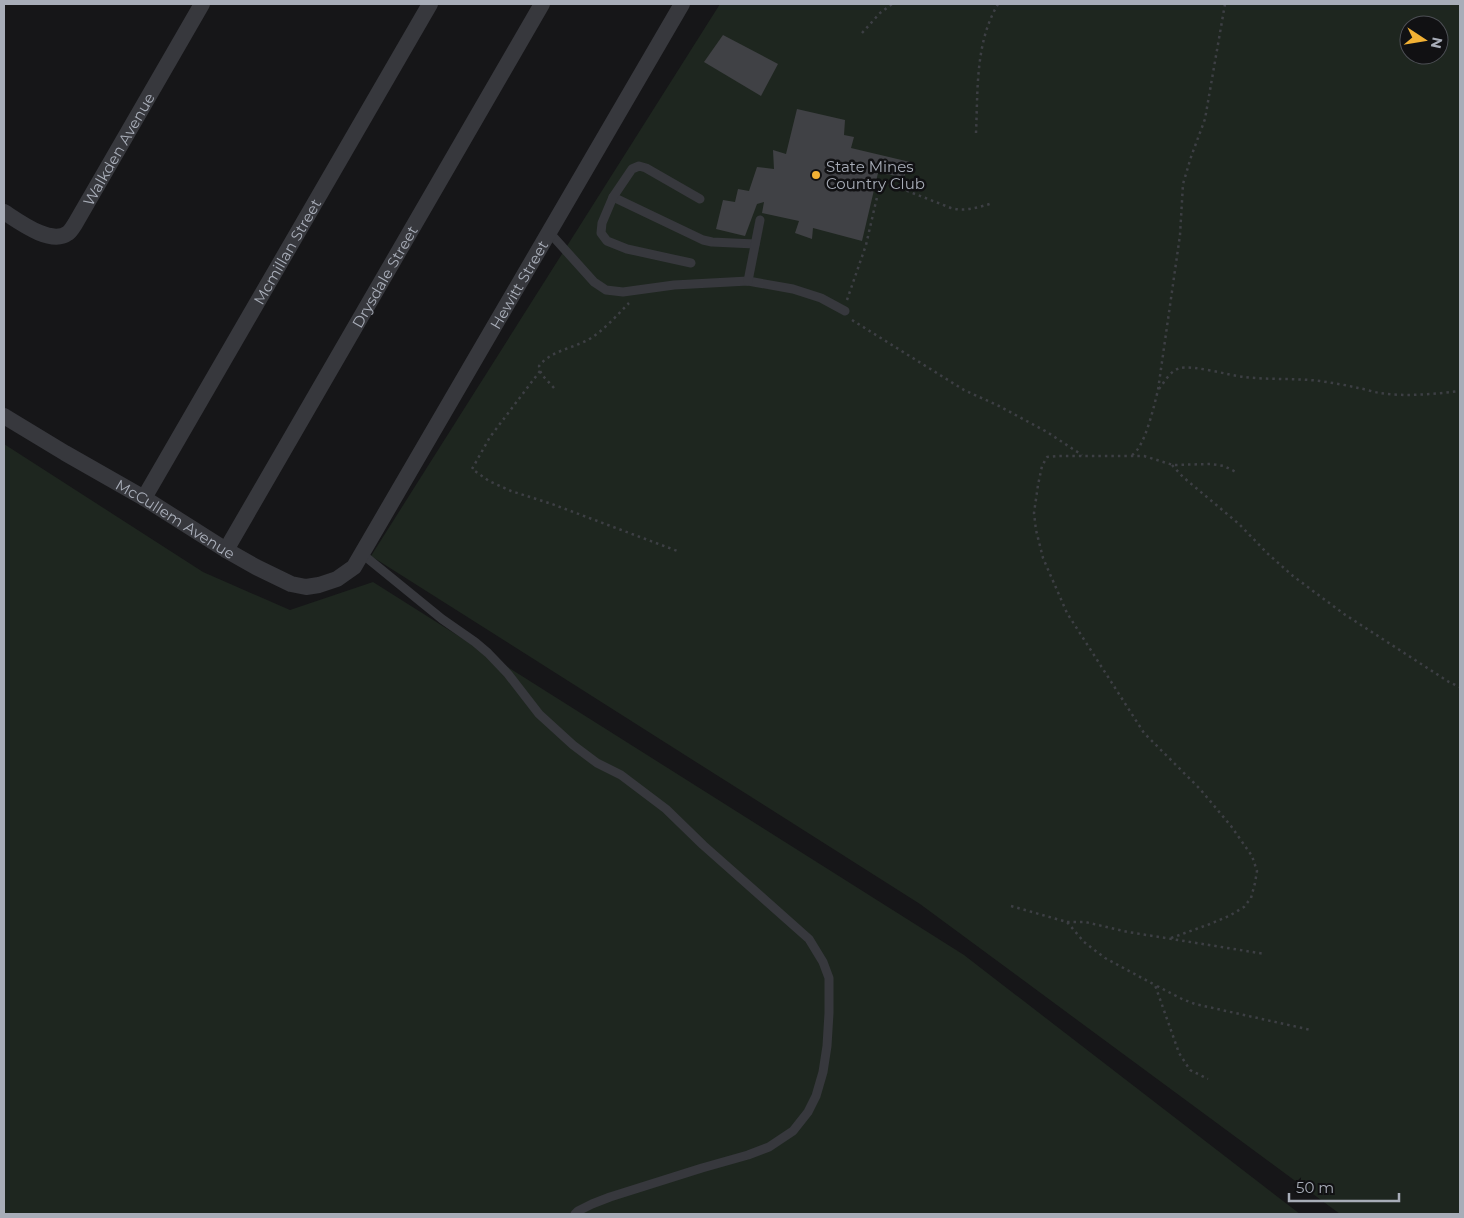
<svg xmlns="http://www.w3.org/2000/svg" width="1464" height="1218" viewBox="0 0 1464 1218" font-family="Montserrat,sans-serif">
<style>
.green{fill:#1e261f;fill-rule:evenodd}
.building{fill:#404145}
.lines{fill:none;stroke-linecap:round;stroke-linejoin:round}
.path{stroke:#3d3f44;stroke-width:2.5;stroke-dasharray:2.5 4;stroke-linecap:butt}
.lane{stroke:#37383d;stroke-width:9}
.street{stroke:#37383d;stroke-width:16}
.poi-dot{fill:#f2b134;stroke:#111113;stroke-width:2}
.labels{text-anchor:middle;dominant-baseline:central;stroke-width:5;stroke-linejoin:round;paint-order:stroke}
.street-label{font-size:15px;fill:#a8adb8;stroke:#111113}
.poi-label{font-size:15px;fill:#a8adb8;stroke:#111113;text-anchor:start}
</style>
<rect width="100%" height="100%" fill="#161618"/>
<!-- green -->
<g class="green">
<path d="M 720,4 L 1460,4 L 1460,1214 L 1340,1214 L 920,904 L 371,556 ZM 1409,25 L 1439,25 L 1439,55 L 1409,55 Z"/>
<polygon points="4,444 203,572 290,610 373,582 964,955 1300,1214 4,1214"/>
</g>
<!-- building -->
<g class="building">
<polygon points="723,35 778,64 761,96 704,62"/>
<polygon points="797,109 845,120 844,135 854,137 851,148 910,162 904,177 878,173 862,241 813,228 812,239 795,233 799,221 762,213 764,202 757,204 745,236 716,229 723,200 735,202 738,189 749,191 757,167 774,169 773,150 786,154"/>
</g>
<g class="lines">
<!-- path -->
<g class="path">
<polyline points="862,33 880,13 892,4"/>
<path d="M 976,133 C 978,90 975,43 998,4"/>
<path d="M 847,300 L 866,245 L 880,184 L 884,182 L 892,185 L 951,208 C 966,212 979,207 993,203"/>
<polyline points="852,320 964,390 999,406 1047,432 1082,455"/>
<polyline points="540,371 490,437 472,469 489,481 511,491 552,504 680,552"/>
<path d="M 554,388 L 543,376 L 540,371 L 539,366 C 552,349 578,348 594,336 C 607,327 618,314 629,303"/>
<path d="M 1159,389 C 1165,381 1170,371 1180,368 C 1194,365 1228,375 1244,377 C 1269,380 1295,378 1320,381 C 1333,383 1346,385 1358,388 C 1365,389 1373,392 1380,393 C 1406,397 1434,394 1460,391"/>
<path d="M 1132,455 C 1145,447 1154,406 1158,390 L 1180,235 L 1183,184 L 1191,157 L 1205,119 L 1225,4"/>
<polyline points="1172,465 1183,477 1239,524 1267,553 1293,576 1344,614 1449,682 1460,687"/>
<polyline points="1011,906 1067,922 1084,942 1105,958 1155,985 1179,1053 1190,1070 1208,1079"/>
<polyline points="1067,922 1085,922 1128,932 1265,954"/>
<polyline points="1171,938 1210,924 1229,916 1244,907 1251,898 1255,883 1257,871 1252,856 1231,826 1200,789 1144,733 1067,613 1043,558 1036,530 1034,513 1038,485 1042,466 1047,457 1058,456 1144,456 1173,465 1211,464 1224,466 1238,473"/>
<polyline points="1157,986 1182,999 1195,1004 1311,1030"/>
</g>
<!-- lane -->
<g class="lane">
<polyline points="613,197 703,240 712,242 755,244"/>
<polyline points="549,232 594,282 606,290 623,292 674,285 748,281 793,289 821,298 845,311"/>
<polyline points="691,263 627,249 607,241 601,233 602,223 613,197 632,169 639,166 646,168 700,199"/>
<polyline points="748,281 760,220"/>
<polyline points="361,553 442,619 475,642 488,653 508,674 539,714 573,745 597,763 621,775 666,809 703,845 809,939 823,962 829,978 829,1013 827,1046 823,1072 816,1096 808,1112 793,1131 769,1147 748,1155 702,1168 610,1197 592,1204 578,1211 575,1214"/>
</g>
<!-- street -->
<g class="street">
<path id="s1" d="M 4,212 C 18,221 51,246 68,233 C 71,231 73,227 75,224 L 202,4"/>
<path id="s2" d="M 4,416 L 65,453 L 144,498 L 226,550 L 256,567 L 291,584 L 306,587 L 319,585 L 337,579 L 354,567 L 682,4"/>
<path id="s3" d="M 144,498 L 430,4"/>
<path id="s4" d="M 226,550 L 542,4"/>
</g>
</g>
<!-- markers -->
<circle class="poi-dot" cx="816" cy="175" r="5"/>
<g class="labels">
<!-- street labels -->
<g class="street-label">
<text stroke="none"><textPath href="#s1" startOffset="169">Walkden Avenue</textPath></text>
<text stroke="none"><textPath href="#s3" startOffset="285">Mcmillan Street</textPath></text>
<text stroke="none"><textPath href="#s4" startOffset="316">Drysdale Street</textPath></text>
<text stroke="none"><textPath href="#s2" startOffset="728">Hewitt Street</textPath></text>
<text stroke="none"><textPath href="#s2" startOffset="200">McCullem Avenue</textPath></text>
</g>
<!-- poi labels -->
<g class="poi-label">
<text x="826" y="166">State Mines<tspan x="826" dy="17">Country Club</tspan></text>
</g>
</g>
<!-- border -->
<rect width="1464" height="1218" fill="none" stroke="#a8adb8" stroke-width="10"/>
<!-- north arrow -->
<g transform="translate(1424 40) rotate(102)"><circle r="24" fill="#111113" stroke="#4d4f55"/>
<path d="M0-4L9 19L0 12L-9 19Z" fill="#f2b134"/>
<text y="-8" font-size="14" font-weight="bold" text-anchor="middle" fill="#a8adb8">N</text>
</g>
<!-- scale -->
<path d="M1289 1193v8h110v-8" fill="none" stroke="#a8adb8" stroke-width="2.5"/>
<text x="1296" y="1193" font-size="15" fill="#a8adb8" stroke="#111113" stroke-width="4" paint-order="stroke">50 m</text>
</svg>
